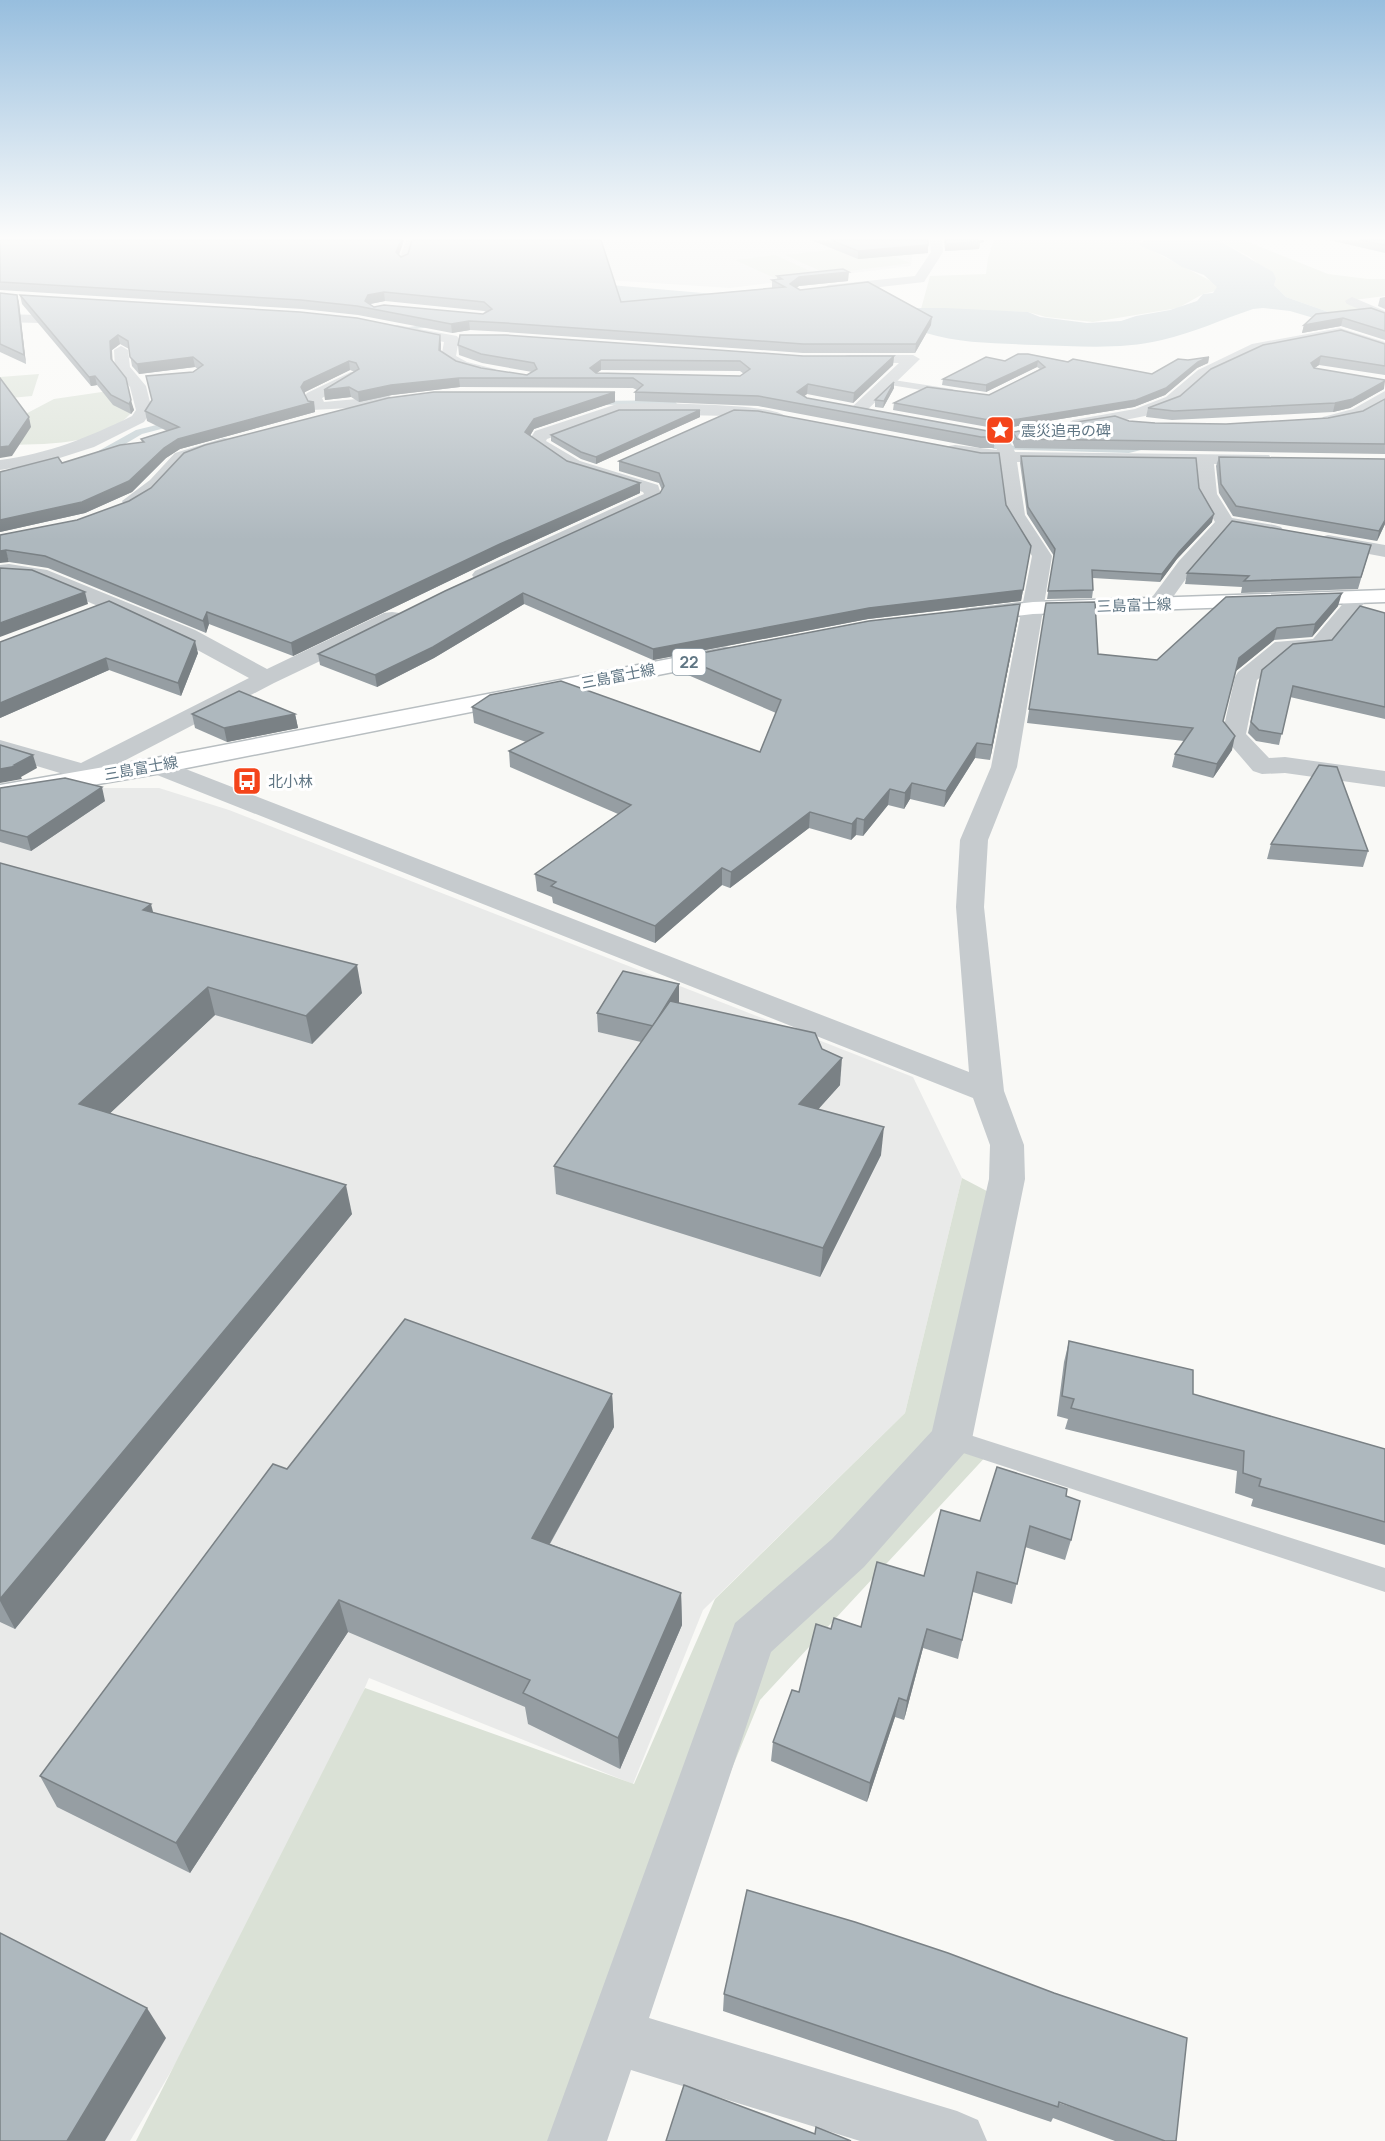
<svg xmlns="http://www.w3.org/2000/svg" width="1385" height="2141" viewBox="0 0 1385 2141" font-family="Manrope,'Noto Sans JP',sans-serif">
<style>
.built{fill:#e9eae9}
.green{fill:#dae1d6}
.water{fill:#bfccd0}
.lines{fill:none;stroke-linecap:round;stroke-linejoin:round}
.stream{fill:#bfccd0;fill-rule:evenodd}
.primary-casing{stroke:#b8bec1;stroke-width:3}
.service{fill:#c6cbce;fill-rule:evenodd}
.minor{fill:#c6cbce;fill-rule:evenodd}
.primary{fill:#fff;fill-rule:evenodd}
.wall{fill:#969ea3;fill-rule:evenodd}
.shaded-wall{fill:#7a8185}
.building{fill:#aeb8be;stroke:#7a8185;stroke-width:1.5;fill-rule:evenodd}
.labels{text-anchor:middle;dominant-baseline:central;stroke-width:6;stroke-linejoin:round;paint-order:stroke}
.far-poi-label{font-size:15px;fill:#607684;stroke:#fff;text-anchor:start}
.far-street-label{font-size:15px;fill:#607684;stroke:#fff}
.shield{fill:#fff;stroke:#909fa9;stroke-width:1.5}
.shield-label{font-size:16px;font-weight:bold;fill:#607684}
</style>
<rect width="100%" height="100%" fill="#f9f9f6"/>
<!-- built -->
<g class="built">
<polygon points="0,240 914,240 911,266 730,288"/>
<polygon points="68,788 159,788 229,810 913,1077 962,1178 905,1413 703,1610 633,1784 369,1678 280,1886 130,2141 0,2141 0,803"/>
</g>
<!-- green -->
<g class="green">
<path d="M 994,240 L 1141,240 L 1141,244 C 1168,261 1198,272 1224,289 L 1203,294 L 1178,308 L 1093,322 L 1046,317 L 1028,312 L 921,309 L 930,276 L 986,274 L 988,258 Z"/>
<polygon points="1218,240 1243,240 1328,274 1368,279 1385,279 1385,296 1354,300 1385,315 1351,320 1286,297 1274,285 1276,279 1250,257"/>
<polygon points="866,246 911,263 827,274 785,255"/>
<polygon points="775,255 819,275 779,280 735,260"/>
<polygon points="39,374 32,396 0,399 0,377"/>
<path d="M 129,388 L 132,412 C 101,447 44,444 0,445 L 0,431 L 16,419 L 54,399 Z"/>
<polygon points="962,1178 1002,1199 951,1439 990,1452 760,1700 579,2141 136,2141 365,1688 634,1784 715,1599 905,1413"/>
</g>
<!-- water -->
<path class="water" d="M 1144,240 L 1218,240 L 1273,272 L 1276,279 L 1274,285 L 1286,297 L 1351,320 L 1385,339 L 1290,311 L 1263,308 L 1253,309 C 1223,319 1193,333 1162,340 C 1120,350 1078,346 1035,345 C 999,343 961,344 926,333 L 0,259 L 587,283 L 876,308 L 946,308 L 1028,312 L 1040,317 L 1087,323 L 1121,321 L 1136,316 L 1170,310 L 1197,301 L 1203,294 L 1213,293 L 1217,287 L 1204,275 L 1182,267 L 1166,257 L 1139,245 Z"/>
<g class="lines">
<!-- stream -->
<g class="stream">
<polygon points="438,323 440,326 390,332 387,330"/>
<polygon points="674,400 677,404 596,405 592,403 596,401"/>
<polygon points="177,420 180,424 142,434 110,453 97,456 93,454 136,430"/>
<polygon points="1154,442 1157,442 1157,446 1129,453 994,449 990,447 994,445 1129,449"/>
</g>
<!-- primary casing -->
<g class="primary-casing">
<g id="primary">
<polygon points="1385,590 1385,602 1033,614 975,621 967,620 964,615 967,610 975,609 1033,602"/>
<polygon points="726,648 734,650 737,655 734,660 156,774 0,801 0,785 156,758"/>
</g>
</g>
<!-- service -->
<g class="service">
<polygon points="406,240 412,240 407,261 403,263 399,261"/>
<polygon points="887,379 952,389 957,392 952,395 884,384 882,382"/>
<polygon points="951,1429 1385,1568 1385,1592 942,1446 938,1439 942,1432"/>
</g>
<!-- minor -->
<g class="minor">
<polygon points="930,240 942,240 943,252 924,282 828,293 822,289 828,285 915,276 931,252"/>
<polygon points="1352,297 1385,311 1385,320 1347,304 1345,301"/>
<polygon points="0,314 81,316 88,320 81,324 0,322"/>
<polygon points="397,325 457,336 459,339 456,356 467,362 495,369 498,372 490,377 457,368 441,358 444,342 392,332 390,329 392,326"/>
<polygon points="1340,328 1385,342 1385,351 1339,336 1261,351 1208,376 1178,403 1145,416 1073,430 1065,425 1073,420 1135,409 1166,397 1198,370 1252,344"/>
<path d="M 121,346 L 128,350 L 130,367 L 146,386 L 152,410 L 144,422 L 94,447 L 44,463 L 0,470 L 0,460 C 48,454 89,437 132,416 L 136,410 L 130,387 L 115,368 L 114,350 Z"/>
<polygon points="849,355 913,355 920,359 865,412 859,414 851,409 853,406 899,363 844,362 842,359 844,356"/>
<polygon points="351,372 356,374 359,377 356,380 322,398 324,402 389,396 397,401 389,406 312,410 305,396 307,393"/>
<polygon points="1385,391 1385,403 1358,419 1329,425 1321,420 1323,417 1353,409"/>
<path d="M 656,403 C 677,404 776,404 786,417 L 778,422 L 734,416 L 619,414 L 547,439 L 546,441 L 580,461 L 658,485 L 662,497 L 659,501 L 489,579 L 475,579 L 472,575 L 475,571 L 644,494 L 643,492 L 568,469 L 530,446 L 528,442 L 535,431 L 617,404 Z"/>
<polygon points="1000,432 1006,433 1015,452 1269,455 1272,459 1269,463 1263,464 1214,464 1217,494 1232,518 1274,525 1281,527 1284,531 1281,535 1274,537 1230,529 1193,569 1165,608 1158,610 1151,608 1147,604 1179,561 1215,522 1199,494 1197,464 1017,462 1025,515 1052,556 1017,767 988,840 984,907 1004,1091 1024,1145 1025,1179 972,1439 966,1451 864,1567 771,1652 649,2018 957,2111 978,2120 987,2141 860,2141 631,2070 607,2141 547,2141 735,1623 832,1539 932,1431 989,1179 990,1145 973,1098 147,771 143,766 147,761 156,758 165,761 969,1072 956,907 960,840 991,767 1032,556 1007,515 1000,461 955,455 949,454 946,450 949,446 955,445 997,450 992,437"/>
<path d="M 224,438 L 230,439 L 232,443 L 230,447 C 217,451 201,454 189,460 C 169,470 152,512 124,505 L 122,501 L 150,480 L 175,453 Z"/>
<polygon points="1328,535 1385,545 1385,557 1321,545 1318,541 1321,537"/>
<polygon points="9,564 47,570 195,630 267,669 384,613 392,612 400,613 403,618 400,623 274,683 95,776 91,783 82,786 73,783 70,776 0,755 0,740 81,763 249,678 179,640 36,580 0,577 0,565"/>
<polygon points="1359,591 1366,593 1369,597 1327,650 1289,653 1257,680 1246,734 1269,758 1285,757 1385,771 1385,787 1285,773 1262,774 1253,771 1222,735 1235,677 1238,672 1275,642 1313,639 1352,593"/>
</g>
<!-- primary -->
<use href="#primary" class="primary"/>
</g>
<!-- wall -->
<g class="wall">
<path d="M 0,240 L 404,240 L 399,255 L 401,257 L 621,302 L 772,288 L 772,280 L 777,280 L 777,276 L 848,281 L 799,286 L 796,288 L 800,290 L 931,325 L 915,353 L 803,353 L 506,332 L 470,330 L 452,333 L 358,315 L 302,309 L 0,290 ZM 385,301 L 484,311 L 486,312 L 483,314 L 374,307 L 370,304 Z"/>
<polygon points="811,240 928,240 928,253 858,259"/>
<polygon points="944,240 984,240 984,242 980,243 979,249 945,251"/>
<polygon points="1329,240 1385,240 1385,253"/>
<polygon points="0,293 17,295 19,303 26,364 0,352"/>
<path d="M 20,295 L 441,344 L 441,352 L 456,361 L 481,368 L 527,375 L 532,372 L 482,363 L 459,355 L 458,345 L 803,356 L 894,356 L 893,365 L 853,403 L 807,394 L 804,396 L 807,398 L 995,437 L 994,448 L 980,448 L 758,406 L 635,401 L 635,392 L 637,390 L 633,388 L 460,387 L 392,395 L 359,402 L 351,397 L 325,400 L 324,390 L 355,372 L 350,370 L 305,392 L 304,393 L 308,401 L 314,402 L 315,412 L 180,449 L 166,458 L 132,492 L 85,513 L 0,532 L 0,471 L 62,463 L 142,442 L 141,439 L 167,431 L 147,421 L 145,411 L 152,400 L 146,376 L 193,372 L 198,369 L 195,367 L 139,374 L 132,366 L 129,349 L 120,344 L 112,350 L 112,361 L 134,410 L 131,414 L 113,405 L 97,385 L 91,386 L 22,304 ZM 601,370 L 740,371 L 744,374 L 740,376 L 597,373 Z"/>
<polygon points="1385,297 1385,309 1378,306 1380,298"/>
<polygon points="1385,313 1385,340 1341,326 1302,333 1304,325 1316,314"/>
<polygon points="1385,344 1385,375 1319,365 1314,368 1384,389 1350,408 1333,412 1172,420 1146,417 1148,408 1180,396 1211,369"/>
<polygon points="1018,354 1152,374 1188,360 1209,357 1208,363 1197,368 1165,395 1134,407 999,429 893,410 894,403 989,395 1040,369 1037,367 986,392 942,385 943,379 1005,361"/>
<polygon points="894,382 894,388 883,408 875,407 875,400"/>
<polygon points="615,392 615,402 534,429 530,436 567,461 640,493 501,556 293,656 209,624 206,633 48,568 9,562 0,535 77,520"/>
<polygon points="1385,399 1385,454 1015,448 1012,441 1013,432 1129,421 1155,423 1226,424 1328,418 1363,411"/>
<polygon points="700,410 700,417 596,464 581,459 551,441 551,435"/>
<polygon points="1021,456 1199,488 1212,522 1177,559 1160,582 1093,578 1093,590 1092,598 1047,599 1054,556 1027,514 1020,463"/>
<polygon points="1219,457 1385,524 1377,541 1233,516 1219,493 1216,466"/>
<polygon points="619,461 1006,505 1031,546 1021,601 868,619 653,660 524,604 434,658 377,687 320,665 318,654 660,493 662,490 659,483 619,471"/>
<polygon points="1371,545 1358,589 1241,593 1242,587 1185,584 1187,573"/>
<polygon points="1046,603 1098,654 1157,660 1338,606 1312,637 1274,640 1236,671 1223,721 1232,750 1213,778 1172,767 1175,754 1184,741 1027,723"/>
<polygon points="1385,613 1385,719 1290,697 1279,745 1256,741 1248,733 1262,670 1332,640"/>
<polygon points="1018,618 990,760 975,758 944,807 910,799 904,809 888,805 863,836 856,835 851,840 809,828 730,888 722,885 655,943 553,903 552,897 537,891 535,874 618,814 510,767 509,751 526,742 474,723 472,707 760,752 776,713 681,672 681,657"/>
<polygon points="0,642 198,653 181,696 109,670 0,718"/>
<polygon points="192,714 295,714 298,728 227,742 195,728"/>
<polygon points="0,788 105,801 31,851 0,842"/>
<polygon points="1271,844 1368,851 1363,867 1267,859"/>
<polygon points="0,863 153,913 362,993 312,1044 215,1015 110,1113 352,1214 15,1629 0,1622"/>
<polygon points="679,984 679,1003 822,1049 840,1085 818,1109 881,1155 820,1277 556,1194 554,1166 641,1042 598,1032 597,1013"/>
<polygon points="1069,1341 1193,1394 1385,1449 1385,1545 1251,1506 1253,1499 1235,1493 1237,1471 1065,1429 1068,1419 1057,1416 1064,1362"/>
<polygon points="612,1394 614,1427 550,1544 681,1593 682,1625 620,1769 528,1724 525,1707 348,1632 190,1873 57,1807 40,1776 287,1469"/>
<polygon points="1066,1496 1071,1540 1065,1560 1025,1547 1012,1604 973,1592 958,1659 923,1648 904,1720 895,1717 867,1802 771,1761 773,1742 831,1629 861,1627 924,1576 980,1521"/>
<polygon points="724,1994 1176,2141 1115,2141 1053,2118 1051,2122 723,2011"/>
</g>
<!-- shaded-wall -->
<g class="shaded-wall">
<polygon points="401,240 404,240 397,260 396,252"/>
<polygon points="969,240 984,240 984,242 980,243 979,249 945,251 946,244"/>
<polygon points="928,245 928,253 858,259 858,251"/>
<polygon points="849,272 848,281 799,286 790,293 790,284 799,277"/>
<polygon points="384,292 385,301 370,304 365,301 368,295"/>
<polygon points="17,295 19,303 26,364 24,355"/>
<polygon points="932,317 931,325 915,353 916,344"/>
<polygon points="1343,318 1341,326 1302,333 1304,325"/>
<polygon points="469,321 470,330 452,333 451,324"/>
<polygon points="118,335 120,344 112,350 113,368 111,359 110,341"/>
<polygon points="440,335 441,344 440,360 439,350"/>
<polygon points="894,356 893,365 853,403 854,393"/>
<polygon points="1321,356 1319,365 1309,372 1311,363"/>
<polygon points="193,357 195,367 139,374 137,364"/>
<polygon points="1209,357 1208,363 1197,368 1165,395 1134,407 999,429 1000,422 1198,362"/>
<polygon points="601,360 601,370 591,377 590,368"/>
<polygon points="349,361 350,370 305,392 303,397 301,387 304,382"/>
<polygon points="1038,361 1037,367 986,392 986,385"/>
<polygon points="95,376 97,385 91,386 89,377"/>
<polygon points="459,378 460,387 392,395 359,402 358,392 391,385"/>
<polygon points="1385,381 1384,389 1350,408 1333,412 1335,403"/>
<polygon points="894,382 894,388 883,408 884,401"/>
<polygon points="808,384 807,394 797,402 797,392"/>
<polygon points="349,387 351,397 325,400 324,390"/>
<polygon points="615,392 615,402 534,429 526,442 525,432 534,419"/>
<polygon points="131,400 134,410 131,414 129,404"/>
<polygon points="314,402 315,412 180,449 166,458 132,492 85,513 0,532 0,520 164,448 178,439"/>
<polygon points="700,410 700,417 596,464 596,457"/>
<polygon points="29,417 31,427 12,456 0,458 0,447"/>
<polygon points="640,483 640,493 501,556 293,656 291,643 500,544"/>
<polygon points="1214,514 1212,522 1177,559 1160,582 1162,574 1179,552"/>
<polygon points="1385,520 1385,524 1377,541 1379,531"/>
<polygon points="1031,546 1021,601 868,619 653,660 653,649"/>
<polygon points="6,550 9,562 0,563 0,551"/>
<polygon points="85,592 88,604 0,637 0,623"/>
<polygon points="523,593 524,604 434,658 377,687 375,675"/>
<polygon points="1342,593 1338,606 1312,637 1315,624"/>
<polygon points="1020,604 1018,618 990,760 992,745"/>
<polygon points="207,612 209,624 206,633 203,621"/>
<polygon points="1277,628 1274,640 1236,671 1239,658"/>
<polygon points="195,641 198,653 181,696 178,683"/>
<polygon points="106,658 109,670 0,718 0,703"/>
<polygon points="295,714 298,728 227,742 224,728"/>
<polygon points="1235,736 1232,750 1213,778 1217,764"/>
<polygon points="977,743 975,758 944,807 946,791"/>
<polygon points="33,755 37,768 21,777 22,779 0,783 0,769 14,765"/>
<polygon points="912,783 910,799 904,809 905,793"/>
<polygon points="102,787 105,801 31,851 27,837"/>
<polygon points="890,789 888,805 863,836 864,820"/>
<polygon points="810,812 809,828 730,888 731,872"/>
<polygon points="857,818 856,835 851,840 852,824"/>
<polygon points="722,868 722,885 655,943 655,926"/>
<polygon points="151,904 158,931 143,910"/>
<polygon points="357,965 362,993 312,1044 306,1016"/>
<polygon points="679,984 679,1004 653,1026"/>
<polygon points="208,987 215,1015 89,1133 79,1104"/>
<polygon points="842,1058 840,1085 798,1132 799,1104"/>
<polygon points="884,1127 881,1155 820,1277 823,1248"/>
<polygon points="346,1185 352,1214 15,1629 0,1601 0,1599"/>
<polygon points="612,1394 614,1427 535,1570 532,1538"/>
<polygon points="681,1593 682,1625 620,1769 618,1738"/>
<polygon points="339,1600 348,1632 190,1873 176,1843"/>
<polygon points="927,1629 923,1648 904,1720 907,1701"/>
<polygon points="899,1698 895,1717 867,1802 870,1783"/>
<polygon points="147,2008 166,2038 105,2141 67,2141"/>
</g>
<!-- building -->
<g class="building">
<path d="M 0,240 L 401,240 L 396,252 L 401,257 L 408,254 L 412,240 L 601,240 L 621,302 L 785,287 L 772,280 L 782,279 L 777,276 L 843,269 L 849,272 L 799,277 L 790,284 L 800,290 L 868,282 L 932,317 L 916,344 L 803,344 L 506,323 L 469,321 L 451,324 L 357,306 L 301,300 L 0,282 ZM 384,292 L 484,302 L 492,309 L 483,314 L 384,305 L 374,307 L 365,301 L 368,295 Z"/>
<polygon points="831,240 928,240 928,245 858,251"/>
<polygon points="945,240 978,240 980,241 946,244"/>
<polygon points="1360,240 1385,240 1385,245"/>
<polygon points="0,293 17,295 24,355 0,344"/>
<path d="M 20,295 L 300,312 L 357,318 L 440,335 L 439,350 L 456,361 L 481,368 L 527,375 L 537,369 L 534,363 L 481,354 L 458,345 L 460,335 L 505,335 L 803,356 L 894,356 L 854,393 L 808,384 L 797,392 L 807,398 L 993,432 L 995,437 L 981,437 L 758,396 L 635,392 L 643,385 L 633,378 L 459,378 L 391,385 L 358,392 L 349,387 L 324,390 L 359,369 L 356,363 L 349,361 L 304,382 L 301,387 L 308,401 L 314,402 L 178,439 L 164,448 L 129,481 L 82,502 L 0,520 L 0,472 L 58,457 L 62,463 L 120,445 L 144,442 L 141,439 L 179,427 L 145,411 L 152,400 L 146,376 L 193,372 L 203,365 L 193,357 L 137,364 L 130,357 L 128,341 L 118,335 L 110,341 L 111,359 L 126,378 L 131,400 L 129,404 L 111,395 L 95,376 L 89,377 ZM 601,360 L 740,361 L 750,369 L 740,376 L 596,373 L 590,368 Z"/>
<polygon points="1371,308 1385,313 1385,331 1343,318 1304,325 1316,314"/>
<polygon points="1341,330 1385,344 1385,366 1321,356 1311,363 1314,368 1385,380 1385,381 1353,399 1335,403 1174,411 1148,408 1180,396 1211,369 1263,345"/>
<polygon points="1018,354 1028,354 1068,362 1073,359 1152,374 1178,359 1188,360 1209,357 1198,362 1166,388 1136,400 1000,422 894,403 927,387 989,395 1045,367 1038,361 986,385 943,379 986,357 1005,361"/>
<polygon points="0,378 29,417 9,446 0,447"/>
<polygon points="894,382 884,401 875,400"/>
<polygon points="434,392 615,392 534,419 525,432 567,461 640,483 500,544 291,643 207,612 203,621 45,556 6,550 0,551 0,535 77,520 129,501 151,488 184,453 205,445 388,398"/>
<polygon points="1385,399 1385,444 1017,439 1013,432 1115,416 1129,421 1155,423 1226,424 1328,418 1363,411"/>
<polygon points="619,410 700,410 596,457 581,452 551,435"/>
<polygon points="734,410 758,411 981,453 999,453 1006,505 1031,546 1023,590 869,608 653,649 523,593 433,647 375,675 318,654 445,591 660,493 664,486 659,473 619,461"/>
<polygon points="1021,456 1196,458 1199,488 1214,514 1179,552 1162,574 1092,570 1093,590 1048,591 1055,549 1028,507"/>
<polygon points="1219,457 1385,459 1385,520 1379,531 1236,506 1221,484"/>
<polygon points="1232,521 1371,545 1361,577 1244,581 1249,576 1187,573"/>
<polygon points="0,568 32,570 85,592 0,623"/>
<polygon points="1342,593 1315,624 1277,628 1239,658 1223,721 1235,736 1217,764 1175,754 1193,728 1029,709 1046,603 1095,602 1098,654 1157,660 1226,597"/>
<polygon points="109,601 195,641 178,683 106,658 0,703 0,642"/>
<polygon points="1020,604 992,745 977,743 946,791 912,783 905,793 890,789 864,820 857,818 852,824 810,812 731,872 722,868 655,926 551,886 556,882 535,874 631,805 509,751 543,733 472,707 490,695 561,681 760,752 781,700 681,657 869,621"/>
<polygon points="1360,606 1385,613 1385,707 1293,686 1282,734 1259,730 1251,722 1262,670 1293,644 1332,640"/>
<polygon points="239,691 295,714 224,728 192,714"/>
<polygon points="0,745 33,755 14,765 17,766 0,769"/>
<polygon points="1319,765 1337,767 1368,851 1271,844"/>
<polygon points="65,778 102,787 27,837 0,830 0,788"/>
<polygon points="0,863 151,904 143,910 357,965 306,1016 208,987 79,1104 346,1185 0,1599"/>
<polygon points="623,971 679,984 653,1026 597,1013"/>
<polygon points="670,1001 815,1033 822,1049 842,1058 799,1104 884,1127 823,1248 554,1166"/>
<polygon points="405,1319 612,1394 532,1538 681,1593 618,1738 523,1693 530,1680 339,1600 176,1843 40,1776 273,1464 287,1469"/>
<polygon points="1069,1341 1193,1370 1193,1394 1385,1449 1385,1522 1259,1486 1261,1479 1243,1473 1244,1451 1071,1408 1074,1399 1062,1396"/>
<polygon points="997,1467 1067,1489 1066,1496 1080,1501 1071,1540 1030,1526 1017,1584 977,1572 962,1640 927,1629 907,1701 899,1698 870,1783 773,1742 792,1690 799,1692 816,1624 831,1629 834,1618 861,1627 877,1562 924,1576 941,1510 980,1521"/>
<polygon points="747,1890 855,1922 948,1953 1054,1993 1187,2038 1176,2141 1165,2141 1059,2102 1058,2107 724,1994"/>
<polygon points="0,1933 147,2008 67,2141 0,2141"/>
<polygon points="684,2085 815,2134 816,2127 851,2141 666,2141"/>
</g>
<!-- sky -->
<linearGradient id="sky" x2="0" y2="1"><stop stop-color="#97bede"/><stop offset="0.44" stop-color="#fcfcfb"/><stop offset="1" stop-color="#fcfcfb" stop-opacity="0"/></linearGradient>
<rect width="1385" height="540" fill="url(#sky)"/>
<!-- icons -->
<defs>
<g id="sight-square" transform="scale(1.5)"><rect x="-9" y="-9" width="18" height="18" rx="4" fill="#f4441a" stroke="#fff"/><path d="M0-6L1.8-2.2L6-1.7L2.9 1.2L3.7 5.4L0 3.3L-3.7 5.4L-2.9 1.2L-6-1.7L-1.8-2.2Z" fill="#fff"/></g>
<g id="bus-square" transform="scale(1.5)"><rect x="-9" y="-9" width="18" height="18" rx="4" fill="#f4441a" stroke="#fff"/><path d="M-5-6H5V4H4V6H2V4H-2V6H-4V4H-5ZM-3.5-4V0h7V-4ZM-3.5 1.2v1.5H-2V1.2ZM2 1.2v1.5H3.5V1.2Z" fill="#fff"/></g>
</defs>
<g fill-rule="evenodd">
<use href="#sight-square" x="1000" y="430"/>
<use href="#bus-square" x="247" y="781"/>
</g>
<g class="labels">
<!-- far-poi labels -->
<g class="far-poi-label">
<text x="1021" y="430">震災追弔の碑</text>
<text x="268" y="781">北小林</text>
</g>
<!-- far-street labels -->
<g class="far-street-label">
<text transform="translate(1134 605) rotate(-2)">三島富士線</text>
<text transform="translate(618 676) rotate(-11)">三島富士線</text>
<text transform="translate(141 768) rotate(-10)">三島富士線</text>
</g>
<!-- shield labels -->
<rect class="shield" x="672.5" y="649" width="33" height="26" rx="4.5"/>
<g class="shield-label">
<text x="689" y="662">22</text>
</g>
</g>
</svg>
